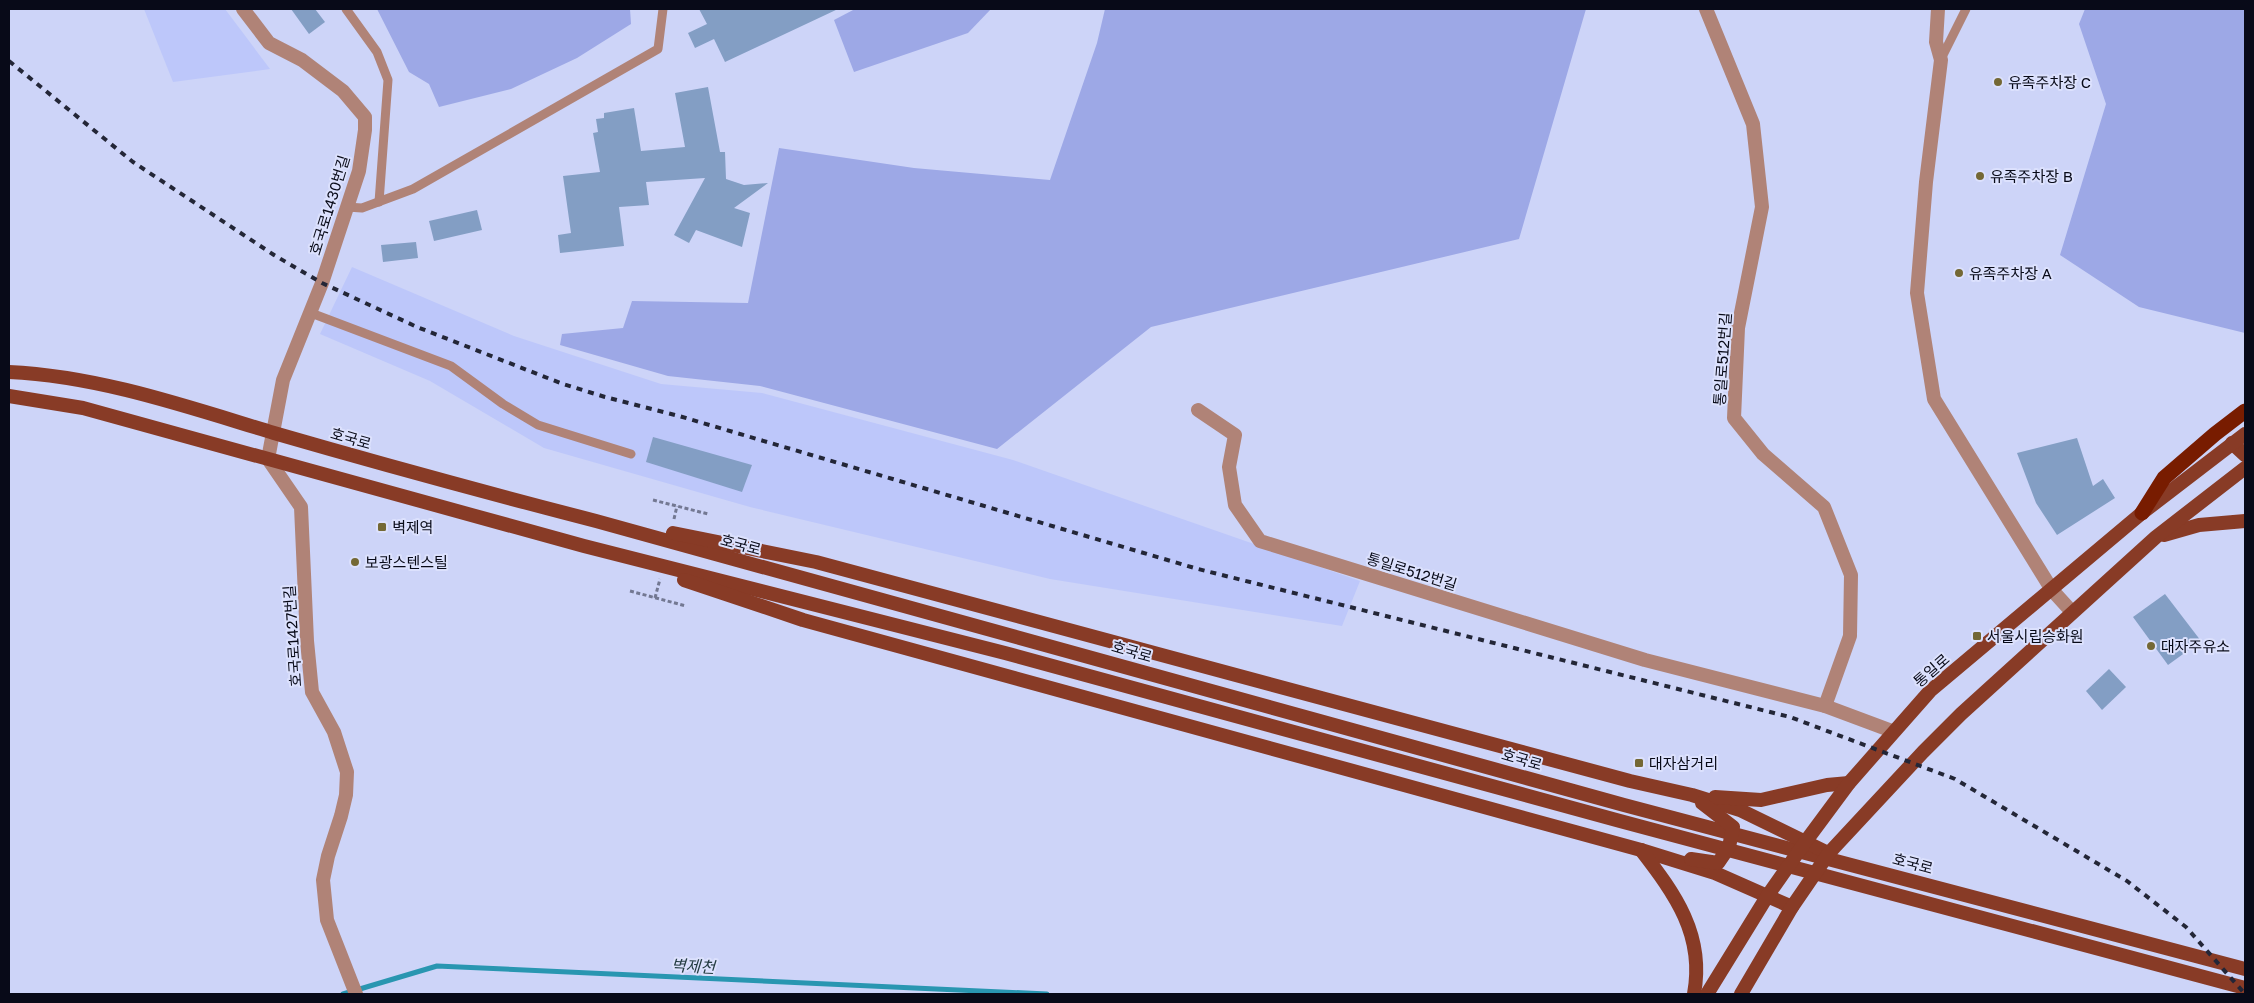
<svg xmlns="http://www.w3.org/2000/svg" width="2254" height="1003" viewBox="0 0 2254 1003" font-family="'Golos Text','Noto Sans KR',sans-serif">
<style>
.built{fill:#bdc7fa}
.green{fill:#9da8e6}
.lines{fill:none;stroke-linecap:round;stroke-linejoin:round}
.stream{stroke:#2996b1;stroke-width:5}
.building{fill:#839ec4}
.path{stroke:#737892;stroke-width:3;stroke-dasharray:4 2.5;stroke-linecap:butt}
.service{stroke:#b08377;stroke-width:9}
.minor{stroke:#b08377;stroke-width:14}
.primary{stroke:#883b26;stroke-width:14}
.motorway{stroke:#781c00;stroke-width:15}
.rail{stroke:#232637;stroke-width:4;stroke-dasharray:6 6;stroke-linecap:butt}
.poi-dot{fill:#746835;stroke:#dce1fd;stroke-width:2}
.labels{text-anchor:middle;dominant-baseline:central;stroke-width:4;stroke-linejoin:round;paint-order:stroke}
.poi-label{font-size:15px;fill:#080a18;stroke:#dce1fd;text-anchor:start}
.street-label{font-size:15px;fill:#080a18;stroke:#dce1fd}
.water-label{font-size:16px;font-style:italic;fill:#243c42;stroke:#dce1fd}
</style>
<rect width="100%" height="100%" fill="#cdd4f8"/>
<!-- built -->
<g class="built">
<polygon points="144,9 225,9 270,69 173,82"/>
<polygon points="352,267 514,336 661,384 762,393 1013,460 1360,581 1342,626 1050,579 750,507 544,448 430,381 320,334"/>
</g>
<!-- green -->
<g class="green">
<polygon points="377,9 630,9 631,24 577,58 511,89 439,107 429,84 409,72"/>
<polygon points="855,9 991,9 968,33 854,72 834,20"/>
<polygon points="1105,9 1586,9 1519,239 1151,327 997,449 760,386 668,376 560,345 562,334 623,328 632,301 748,303 779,148 914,168 1050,180 1097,43"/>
<polygon points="2085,9 2245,9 2245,333 2139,307 2060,255 2106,104 2079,24"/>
</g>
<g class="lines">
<!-- stream -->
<polyline class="stream" points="343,994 437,966 1047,994"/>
</g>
<!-- building -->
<g class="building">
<polygon points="291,9 315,9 325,22 309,34"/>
<polygon points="699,9 838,9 725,62 714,39 695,48 688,33 707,24"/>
<polygon points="708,87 720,152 725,152 726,179 744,185 768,183 734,208 750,213 742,247 696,230 689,243 674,235 705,178 646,182 649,205 619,207 624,246 560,253 558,235 571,233 563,176 600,172 593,133 598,132 596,119 604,118 604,113 634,108 641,151 685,147 675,93"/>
<polygon points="477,210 482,230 434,241 429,221"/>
<polygon points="416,242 418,258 383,262 381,245"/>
<polygon points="653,437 752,465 742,492 646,462"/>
<polygon points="2077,438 2093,486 2103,479 2115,498 2057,535 2036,503 2017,453"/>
<polygon points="2165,594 2201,641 2168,665 2133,617"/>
<polygon points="2109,669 2126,687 2102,710 2086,691"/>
</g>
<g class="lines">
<!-- path -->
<g class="path">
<polyline points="653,500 708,514"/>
<polyline points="674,519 677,506"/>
<polyline points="630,591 686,606"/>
<polyline points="655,598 660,579"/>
</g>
<!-- service -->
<g class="service">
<polyline points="346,9 377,52 388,80 379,202"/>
<polyline points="1941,59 1966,9"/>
<polyline points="347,207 362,208 413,189 658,49 663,9"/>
<polyline points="311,313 451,366 503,404 538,425 631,454"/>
</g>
<!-- minor -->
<g class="minor">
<polyline points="243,9 269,43 302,60 343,91 365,117 365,130 359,171 322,283 283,380 268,459 301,507 307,641 312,692 334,732 347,772 346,795 341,816 328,856 323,880 327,920 356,994"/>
<polyline points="1706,9 1753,124 1762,207 1738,328 1734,418 1763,454 1824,507 1851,575 1850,636 1825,706"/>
<polyline points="1938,9 1936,42 1941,60 1926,182 1917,293 1934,399 2052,590 2072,612"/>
<polyline points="1198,410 1235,435 1229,467 1235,505 1260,541 1645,660 1825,706 1892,731"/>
</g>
<!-- primary -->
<g class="primary">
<path d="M 9,372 C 99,376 188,407 274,433 C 381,464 488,493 596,521 L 1624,805 L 2245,969"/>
<polyline points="9,396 83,408 584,546 1005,653 1620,821 2245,988"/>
<polyline points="2232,443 2245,455"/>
<polyline points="673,533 816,562 1630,781 1692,795 1740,810 1826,852"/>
<polyline points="2164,535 2199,525 2245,521"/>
<polyline points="684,580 803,620 1641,850 1715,873 1792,907"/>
<polyline points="1715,797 1761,800 1827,785 1849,783"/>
<path d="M 1641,850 C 1675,894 1705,935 1694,994"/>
<polyline points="1691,859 1718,863 1729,847 1733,827 1702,803"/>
<polyline points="1707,994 1768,895 1806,841 1849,783 1930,691 2142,513 2245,434"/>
<polyline points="1741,994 1792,907 1829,853 1923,752 1961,714 2156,537 2245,468"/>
</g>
<!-- motorway -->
<polyline class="motorway" points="2142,513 2164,478 2215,434 2245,411"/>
<!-- rail -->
<polyline class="rail" points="9,61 133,162 274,255 322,283 417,327 563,384 605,397 679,416 1198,569 1790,717 1955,779 2127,881 2186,927 2245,994"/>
</g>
<!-- markers -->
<g class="poi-dot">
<circle cx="1998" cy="82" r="5"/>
<circle cx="1980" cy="176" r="5"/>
<circle cx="1959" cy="273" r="5"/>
<rect x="377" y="522" width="10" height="10" rx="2.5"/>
<circle cx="355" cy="562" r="5"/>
<rect x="1972" y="631" width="10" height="10" rx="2.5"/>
<circle cx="2151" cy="646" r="5"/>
<rect x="1634" y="758" width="10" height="10" rx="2.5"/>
</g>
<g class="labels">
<!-- poi labels -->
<g class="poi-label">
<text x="2008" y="82">유족주차장 C</text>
<text x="1990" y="176">유족주차장 B</text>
<text x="1969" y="273">유족주차장 A</text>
<text x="392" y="527">벽제역</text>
<text x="365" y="562">보광스텐스틸</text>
<text x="1987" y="636">서울시립승화원</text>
<text x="2161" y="646">대자주유소</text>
<text x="1649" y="763">대자삼거리</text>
</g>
<!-- street labels -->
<g class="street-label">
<text transform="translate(329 205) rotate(-73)">호국로1430번길</text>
<text transform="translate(1722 359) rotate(-86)">통일로512번길</text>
<text transform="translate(351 438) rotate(16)">호국로</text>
<text transform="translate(741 544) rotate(15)">호국로</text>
<text transform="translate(1412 571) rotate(17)">통일로512번길</text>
<text transform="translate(292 636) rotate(-94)">호국로1427번길</text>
<text transform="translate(1132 651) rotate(16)">호국로</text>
<text transform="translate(1931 670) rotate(-41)">통일로</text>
<text transform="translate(1522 759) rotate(16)">호국로</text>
<text transform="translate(1913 863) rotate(15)">호국로</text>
</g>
<!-- water labels -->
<g class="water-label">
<text transform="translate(693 966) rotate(3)">벽제천</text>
</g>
</g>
<!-- border -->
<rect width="2254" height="1003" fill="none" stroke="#080a18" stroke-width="20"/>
</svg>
